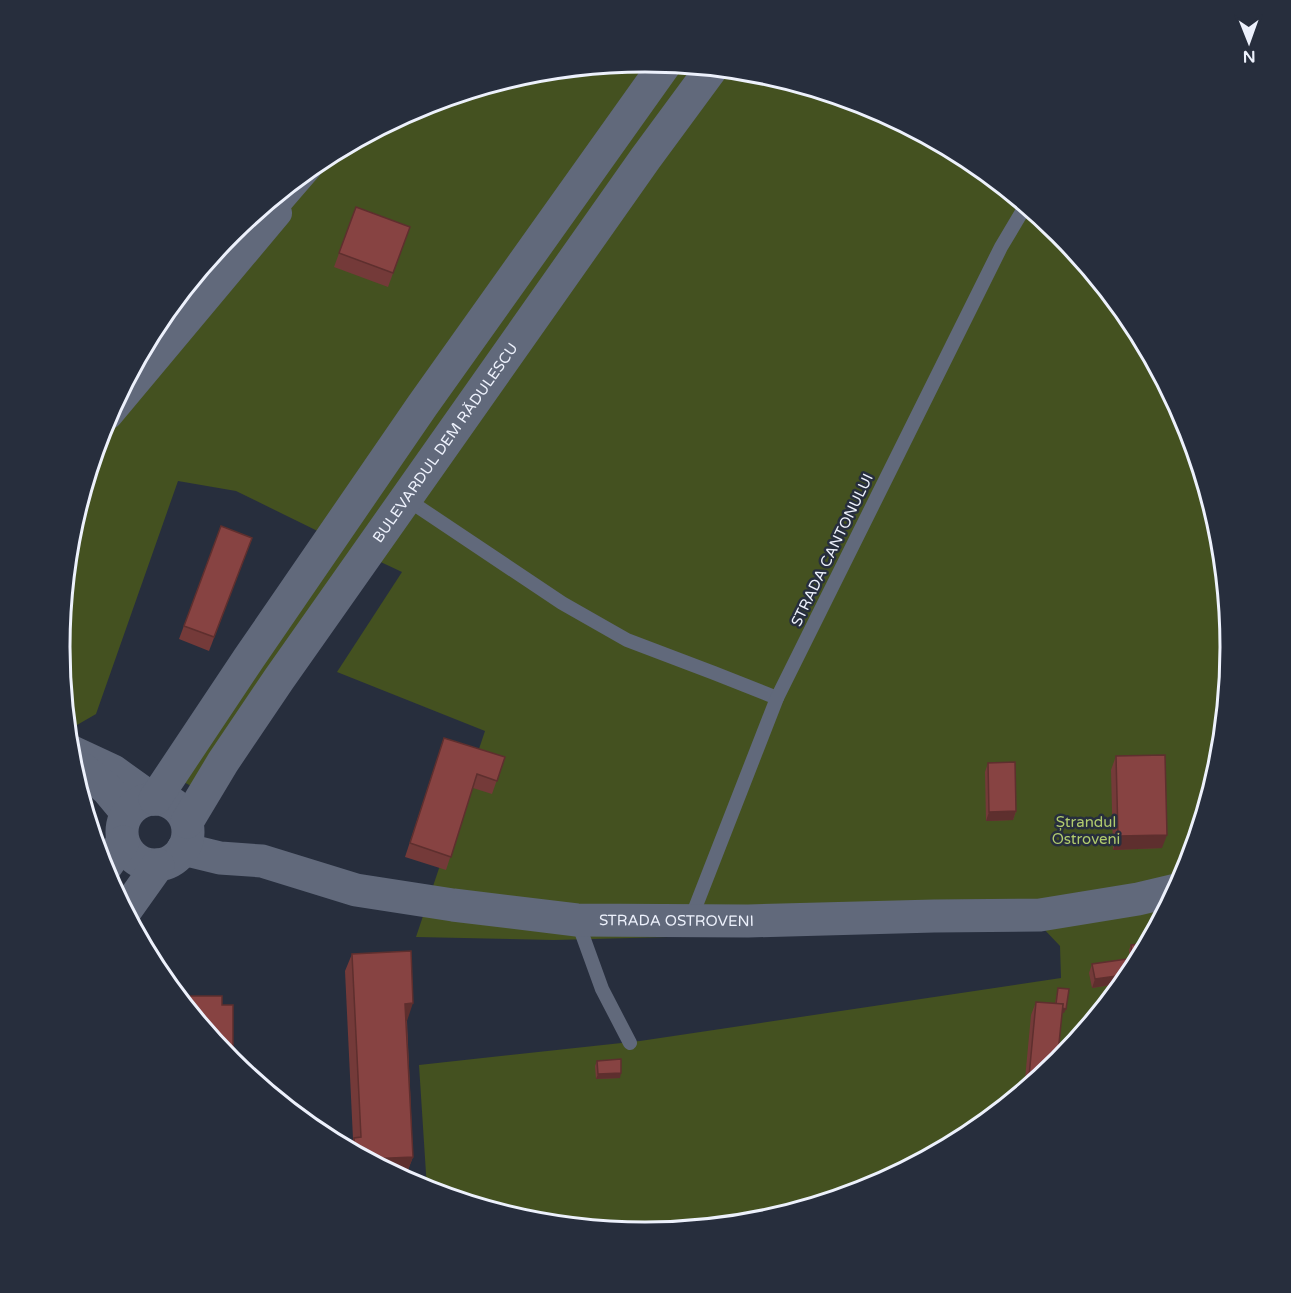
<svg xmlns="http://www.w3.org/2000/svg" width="1291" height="1293" viewBox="0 0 1291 1293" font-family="'Varela Round',sans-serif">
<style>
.green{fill:#445120}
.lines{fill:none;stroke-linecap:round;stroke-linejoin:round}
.service{stroke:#61697b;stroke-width:14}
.minor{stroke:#61697b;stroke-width:28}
.tertiary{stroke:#61697b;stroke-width:33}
.secondary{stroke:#61697b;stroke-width:33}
.wall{fill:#743a39}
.shaded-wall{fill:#5e2f2e}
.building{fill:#874342;stroke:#5e2f2e;stroke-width:1.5}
.labels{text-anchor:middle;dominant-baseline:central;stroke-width:5;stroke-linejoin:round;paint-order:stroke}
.street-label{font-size:15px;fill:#edf1fc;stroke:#272e3d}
.park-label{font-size:15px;fill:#b1cb6e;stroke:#272e3d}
.rim{fill:none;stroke:#edf1fc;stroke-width:3}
</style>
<rect width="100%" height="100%" fill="#272e3d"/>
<!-- green -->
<polygon class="green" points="646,61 760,72 870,106 971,160 1060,233 1133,322 1187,423 1220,533 1231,646 1220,761 1186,871 1132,972 1059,1061 970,1134 869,1188 759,1221 645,1232 531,1221 427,1189 419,1065 640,1041 1061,978 1060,946 1042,927 554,940 416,937 485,731 337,672 402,572 355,550 193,787 180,780 340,542 236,491 178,481 96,714 77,725 67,721 60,646 71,532 105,422 159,321 232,232 321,159 422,105 532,72"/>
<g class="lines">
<!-- service -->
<g class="service">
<polyline points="278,213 328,155"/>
<polyline points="405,498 562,603 627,640 714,673 777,698"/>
<polyline points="577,920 602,989 630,1043"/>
<polyline points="690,921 777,698 1001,247 1026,205"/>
</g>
<!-- minor -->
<polyline class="minor" points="109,415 278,213"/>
<!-- tertiary -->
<g class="tertiary">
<polyline points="70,751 113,771 152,799"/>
<polyline points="84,770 107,789 127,813"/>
<path id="s1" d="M 183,849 L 220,858 L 262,861 L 356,890 L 453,905 L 577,920 L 748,921 L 934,916 L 1040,915 L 1138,899 L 1176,890"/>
</g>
<!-- secondary -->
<g class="secondary">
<circle cx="155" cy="832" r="33"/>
<polyline points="155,799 249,658 422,406 666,63"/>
<path id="s2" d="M 187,822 L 223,762 L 279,679 L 645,159 L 712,68"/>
<polyline points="104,869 123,842"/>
<polyline points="126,910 158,865"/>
</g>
</g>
<!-- wall -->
<g class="wall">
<polygon points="908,126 921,133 920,135"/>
<polygon points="356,207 410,227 388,287 334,267"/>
<polygon points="221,526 252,538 209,651 179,639"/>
<polygon points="444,738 505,757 492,794 473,788 446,870 405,857"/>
<polygon points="1116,756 1162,848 1113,850 1111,770"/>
<polygon points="988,763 1016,811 1013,820 986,821 985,772"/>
<polygon points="1131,945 1142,953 1139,959 1134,960 1132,972 1123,983 1092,988 1089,973 1092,964 1130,958 1129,950"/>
<polygon points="352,954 407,1021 413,1157 406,1175 398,1175 350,1149 353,1139 345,971"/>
<polygon points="1058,988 1064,1013 1062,1013 1057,1063 1024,1090 1031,1015 1036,1002 1055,1003"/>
<polygon points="597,1061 620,1078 596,1079 595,1066"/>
</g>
<!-- shaded-wall -->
<g class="shaded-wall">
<polygon points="1016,811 1013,820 986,821 989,812"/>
<polygon points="1167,835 1162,848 1113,850 1118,836"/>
<polygon points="1142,954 1139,959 1131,960 1132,956"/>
<polygon points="1131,974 1123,983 1092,988 1095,979"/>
<polygon points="413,1003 407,1021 399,1022 405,1004"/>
<polygon points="1055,1007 1066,1009 1064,1013 1054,1012"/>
<polygon points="221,1048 233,1048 229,1058"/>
<polygon points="621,1073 620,1078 596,1079 598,1074"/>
<polygon points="413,1157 406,1175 398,1175 368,1159"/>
</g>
<!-- building -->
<g class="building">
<polygon points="356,207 410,227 393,273 339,253"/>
<polygon points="221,526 252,538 214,637 184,626"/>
<polygon points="444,738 505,757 497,781 477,774 451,857 410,843"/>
<polygon points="1165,755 1167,835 1118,836 1116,756"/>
<polygon points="1015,762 1016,811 989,812 988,763"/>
<polygon points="1141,944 1142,953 1142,954 1132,956 1131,945"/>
<polygon points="411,951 413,1003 405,1004 413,1157 368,1159 355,1152 354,1138 361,1137 352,954"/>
<polygon points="1134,958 1135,966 1131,974 1095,979 1092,964"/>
<polygon points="1058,988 1069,989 1066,1009 1062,1008 1063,1004 1056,1004"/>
<polygon points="178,996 222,996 222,1005 233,1005 233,1048 221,1048"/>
<polygon points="1036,1002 1063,1004 1057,1063 1028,1087"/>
<polygon points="621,1059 621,1073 598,1074 597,1061"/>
</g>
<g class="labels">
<!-- street labels -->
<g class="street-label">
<text stroke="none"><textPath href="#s2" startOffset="459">BULEVARDUL DEM RĂDULESCU</textPath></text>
<text transform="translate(832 550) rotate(-64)">STRADA CANTONULUI</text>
<text stroke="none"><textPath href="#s1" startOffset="501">STRADA OSTROVENI</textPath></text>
</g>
<!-- park labels -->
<g class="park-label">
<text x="1086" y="822">Ștrandul<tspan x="1086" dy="17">Ostroveni</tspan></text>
</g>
</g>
<!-- crop -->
<path d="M0 0H1291V1293H0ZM70 647a575 575 0 1 1 1150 0a575 575 0 1 1-1150 0Z" fill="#272e3d" fill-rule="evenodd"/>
<path class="rim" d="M70 647a575 575 0 1 1 1150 0a575 575 0 1 1-1150 0Z"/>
<!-- north arrow -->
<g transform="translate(1249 42) rotate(179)" stroke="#272e3d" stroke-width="4.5" paint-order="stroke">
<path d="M0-4.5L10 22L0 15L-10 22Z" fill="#edf1fc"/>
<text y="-9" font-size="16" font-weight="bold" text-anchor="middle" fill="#edf1fc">N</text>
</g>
</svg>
